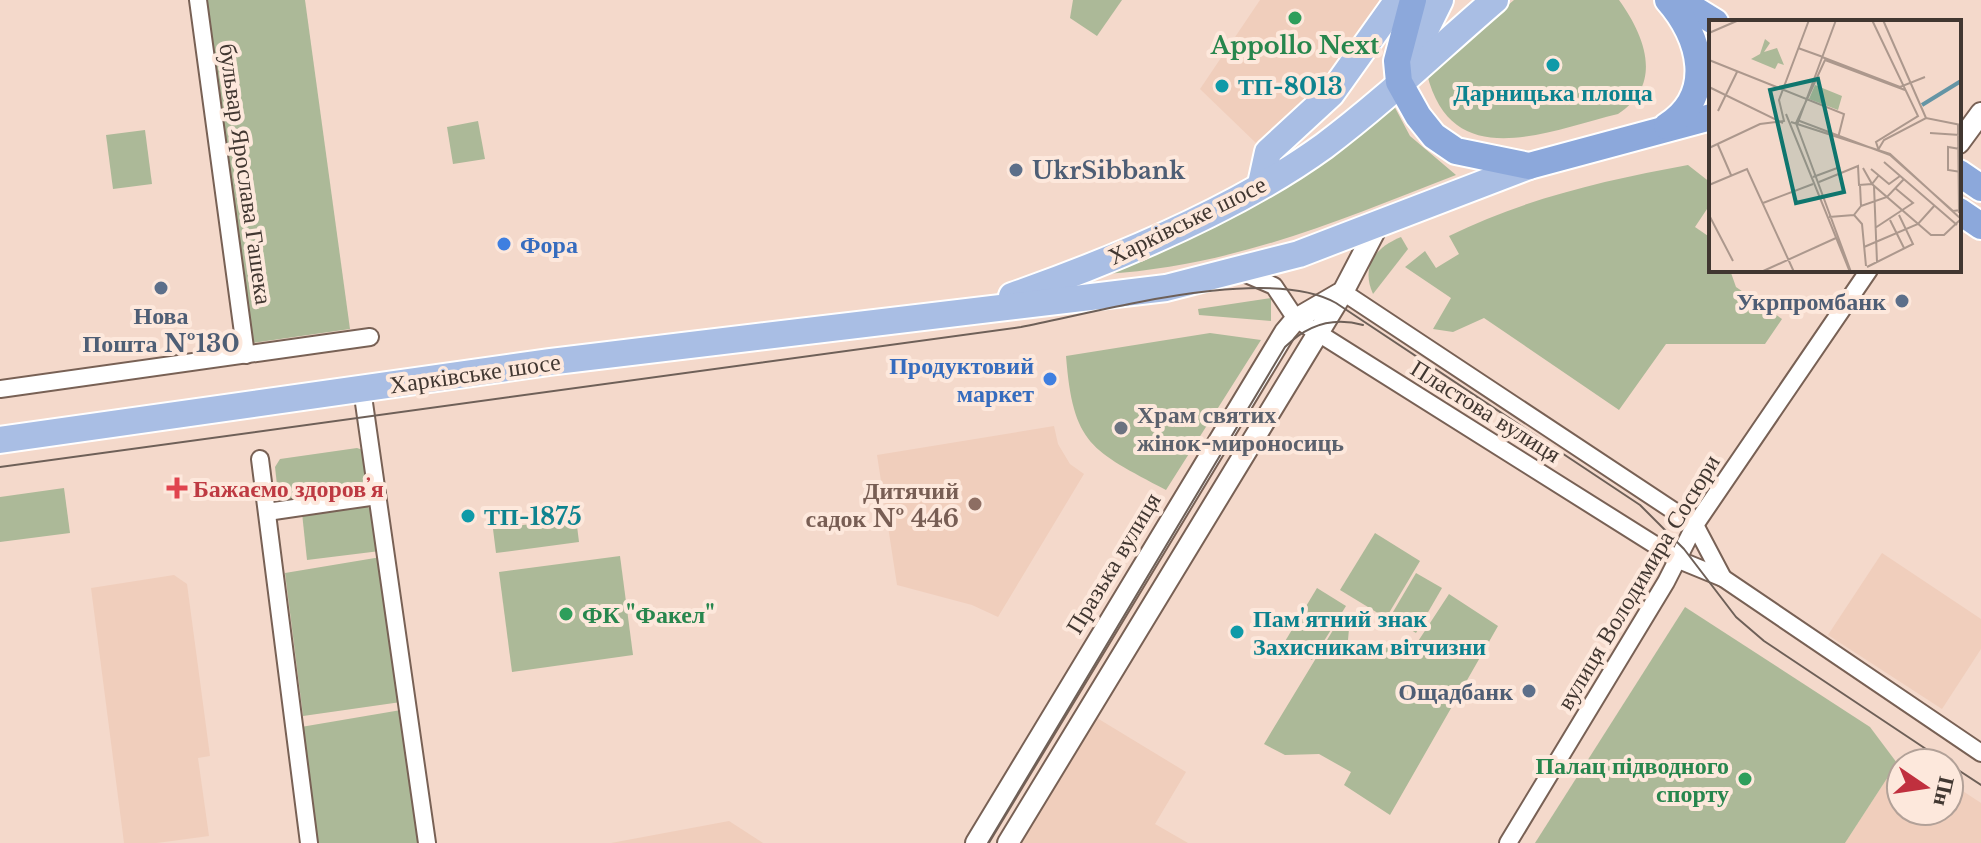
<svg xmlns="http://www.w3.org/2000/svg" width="1981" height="843" viewBox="0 0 1981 843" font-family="'Libre Baskerville',serif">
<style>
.built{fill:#f0cebc}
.green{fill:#acb998}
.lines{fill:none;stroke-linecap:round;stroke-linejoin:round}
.minor-casing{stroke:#786155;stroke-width:20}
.tertiary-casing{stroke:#786155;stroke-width:24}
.primary-casing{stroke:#fff;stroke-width:30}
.trunk-casing{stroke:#fff;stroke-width:30}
.minor{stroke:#fff;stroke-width:16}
.tertiary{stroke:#fff;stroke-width:20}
.primary{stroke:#a9bee4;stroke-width:26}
.trunk{stroke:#8ca8db;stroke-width:26}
.tram{stroke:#6e6058;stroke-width:2}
.leisure-dot{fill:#2e9e5b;stroke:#fde8dc;stroke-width:3}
.culture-dot{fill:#0f9aa8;stroke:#fde8dc;stroke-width:3}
.service-dot{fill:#5c6f8a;stroke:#fde8dc;stroke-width:3}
.shop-dot{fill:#3f7fe0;stroke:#fde8dc;stroke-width:3}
.worship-dot{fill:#6b7280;stroke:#fde8dc;stroke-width:3}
.health-dot{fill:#e0444e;stroke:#fde8dc;stroke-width:3}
.education-dot{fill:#8d6e63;stroke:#fde8dc;stroke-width:3}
.labels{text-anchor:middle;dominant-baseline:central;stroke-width:8;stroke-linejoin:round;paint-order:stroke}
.leisure-label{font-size:24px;font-weight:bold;fill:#27864d;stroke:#fde8dc}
.culture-label{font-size:24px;font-weight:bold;fill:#0d838f;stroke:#fde8dc;text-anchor:start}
.service-label{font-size:24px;font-weight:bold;fill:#4e5e75;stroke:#fde8dc;text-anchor:end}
.street-label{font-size:24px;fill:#413731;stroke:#fde8dc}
.shop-label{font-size:24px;font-weight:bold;fill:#366cbe;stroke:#fde8dc;text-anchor:start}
.worship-label{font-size:24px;font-weight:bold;fill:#5b616d;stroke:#fde8dc;text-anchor:start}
.health-label{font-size:24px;font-weight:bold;fill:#be3a42;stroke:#fde8dc;text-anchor:start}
.education-label{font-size:24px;font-weight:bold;fill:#785e54;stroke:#fde8dc;text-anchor:end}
.inset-river{fill:none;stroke:#6495a5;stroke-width:4}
.inset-road{fill:none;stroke:#ac988d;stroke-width:2}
.view{fill:#0f766e;fill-opacity:0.15;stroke:#0f766e;stroke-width:4}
.inset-edge{fill:none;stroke:#413731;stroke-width:4}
</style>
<rect width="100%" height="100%" fill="#f4d9cb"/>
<!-- built -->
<g class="built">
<polygon points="1260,0 1384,0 1333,73 1297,110 1256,143 1200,89"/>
<polygon points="1054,426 1058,444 1070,464 1084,474 998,617 972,605 897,585 877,455"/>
<polygon points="1882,553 1981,619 1981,649 1942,709 1828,635"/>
<polygon points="174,575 187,584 210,756 198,758 209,836 157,843 124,843 91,588"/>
<polygon points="1097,718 1186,772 1155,824 1188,843 1020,843"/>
<polygon points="1897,763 1901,763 1901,811 1949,811 1949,782 1981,803 1981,843 1845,843"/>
<polygon points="729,821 763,843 611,843"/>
</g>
<!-- green -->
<g class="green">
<polygon points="207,0 305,0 350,329 252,343"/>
<polygon points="1073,0 1122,0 1097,36 1070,18"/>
<path d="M 1514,0 L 1619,0 C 1645,36 1664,84 1618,114 C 1547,131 1452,175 1427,74 Z"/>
<path d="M 1392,102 L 1410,136 L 1456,175 C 1338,221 1233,266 1105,274 Z"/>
<polygon points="478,121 485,159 453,164 447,127"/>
<polygon points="145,130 152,184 113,189 106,135"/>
<path d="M 1688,165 L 1711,183 L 1711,203 L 1695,227 L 1711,238 L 1711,270 L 1730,270 L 1736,287 L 1782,319 L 1765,344 L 1666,344 L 1619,410 L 1484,318 L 1453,332 L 1433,329 L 1451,298 L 1405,267 L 1425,251 L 1436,268 L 1459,254 L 1449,236 C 1524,199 1605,180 1688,165 Z"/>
<path d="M 1401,237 L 1408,249 L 1373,294 C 1361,267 1374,248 1401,237 Z"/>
<polygon points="1271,298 1271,321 1199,315 1198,309"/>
<path d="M 1210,333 L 1261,340 L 1166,490 C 1091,450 1073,445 1066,356 Z"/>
<polygon points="357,448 366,451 370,484 363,496 279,503 275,467 280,459"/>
<polygon points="64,488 70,533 0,542 0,497"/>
<polygon points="365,505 373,511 380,551 307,560 302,513"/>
<polygon points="576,518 579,542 496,553 493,529"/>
<polygon points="1375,533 1420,561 1386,618 1340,590"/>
<polygon points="620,556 633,655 512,672 499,572"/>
<polygon points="381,557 401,702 303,716 285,573"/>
<polygon points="1416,573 1442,588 1416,633 1390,617"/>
<polygon points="1317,588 1346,606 1312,660 1284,643"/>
<polygon points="1449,594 1498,626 1390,815 1344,785 1351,772 1319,754 1285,755 1264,744 1344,612 1350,618 1348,640 1354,646 1413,649"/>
<polygon points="1685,607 1870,727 1897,763 1845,843 1535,843"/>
<polygon points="401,710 423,843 315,843 301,727"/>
</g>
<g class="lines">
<!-- minor casing -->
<g class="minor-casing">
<g id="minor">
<polyline points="198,0 246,355"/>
<polyline points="1239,271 1274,286 1296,319 1679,560 1723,578 1981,753"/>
<polyline points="1343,292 1695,525 1723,578"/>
<polyline points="0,389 370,337"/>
<polyline points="362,389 427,843"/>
<polyline points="260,459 309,843"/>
<polyline points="267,512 377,496"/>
<polyline points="1508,843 1666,582 1695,525 1869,270"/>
</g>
</g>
<!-- tertiary casing -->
<g class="tertiary-casing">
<g id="tertiary">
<polyline points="1959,143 1981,113"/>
<polyline points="976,843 1285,332 1296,319 1339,294"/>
<polyline points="1008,843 1343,292 1379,223"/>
</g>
</g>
<!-- primary casing -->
<g class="primary-casing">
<g id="primary">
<polyline points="1406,69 1440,0"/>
<polyline points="1261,184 1268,152 1331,94 1398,0"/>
<path d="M 1012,296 C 1114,260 1237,209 1324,146 C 1384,101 1439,48 1495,0"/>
<polyline points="0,440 549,362 1166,288 1299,254 1529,166"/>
</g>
</g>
<!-- trunk casing -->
<g class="trunk-casing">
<g id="trunk">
<polyline points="1413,0 1397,61 1399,82 1418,116 1434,136 1456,151 1529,166 1711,117"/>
<polyline points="1679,0 1715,22"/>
<path d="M 1667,126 C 1716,95 1701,37 1668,0"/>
<polyline points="1959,173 1981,188"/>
<polyline points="1959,211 1981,226"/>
</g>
</g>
<!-- minor -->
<use href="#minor" class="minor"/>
<!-- tertiary -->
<use href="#tertiary" class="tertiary"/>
<!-- primary -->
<use href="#primary" class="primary"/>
<!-- trunk -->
<use href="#trunk" class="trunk"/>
<!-- tram -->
<g class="tram">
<path d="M 0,467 L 1021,327 C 1099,312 1267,264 1336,303 L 1640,505 L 1684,549 L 1736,617 L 1764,641 L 1947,763"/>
<polyline points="1949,764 1981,785"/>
<path d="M 988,843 L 1285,347 C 1307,325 1332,316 1363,325"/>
</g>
</g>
<!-- markers -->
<g class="leisure-dot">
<circle cx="1295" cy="18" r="8"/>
<circle cx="566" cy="614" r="8"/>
<circle cx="1745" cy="779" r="8"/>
</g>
<g class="culture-dot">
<circle cx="1553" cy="65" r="8"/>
<circle cx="1222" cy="86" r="8"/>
<circle cx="468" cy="516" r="8"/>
<circle cx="1237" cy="632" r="8"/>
</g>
<g class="service-dot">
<circle cx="1016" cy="170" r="8"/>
<circle cx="161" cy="288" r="8"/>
<circle cx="1902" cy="301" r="8"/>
<circle cx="1529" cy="691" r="8"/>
</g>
<g class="shop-dot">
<circle cx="504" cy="244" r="8"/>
<circle cx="1050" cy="379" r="8"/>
</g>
<circle class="worship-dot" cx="1121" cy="428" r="8"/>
<path class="health-dot" d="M173 476h8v8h8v8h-8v8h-8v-8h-8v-8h8z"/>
<circle class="education-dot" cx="975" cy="504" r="8"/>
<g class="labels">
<!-- leisure labels -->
<g class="leisure-label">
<text x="1295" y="45">Appollo Next</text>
<text x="582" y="614" text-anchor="start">ФК "Факел"</text>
<text x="1729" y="765" text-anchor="end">Палац підводного<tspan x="1729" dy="28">спорту</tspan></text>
</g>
<!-- culture labels -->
<g class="culture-label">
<text x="1238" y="86">ТП-8013</text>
<text x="1553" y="92" text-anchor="middle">Дарницька площа</text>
<text x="484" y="516">ТП-1875</text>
<text x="1253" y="618">Пам'ятний знак<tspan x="1253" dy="28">Захисникам вітчизни</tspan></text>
</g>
<!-- service labels -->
<g class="service-label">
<text x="1032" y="170" text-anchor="start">UkrSibbank</text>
<text x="1886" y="301">Укрпромбанк</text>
<text x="161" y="315" text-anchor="middle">Нова<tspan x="161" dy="28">Пошта №130</tspan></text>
<text x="1513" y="691">Ощадбанк</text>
</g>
<!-- street labels -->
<g class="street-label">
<text transform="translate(246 174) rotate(82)">бульвар Ярослава Гашека</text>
<text transform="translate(1187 220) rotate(-26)">Харківське шосе</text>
<text transform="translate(475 373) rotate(-8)">Харківське шосе</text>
<text transform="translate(1486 411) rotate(32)">Пластова вулиця</text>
<text transform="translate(1113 563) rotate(-59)">Празька вулиця</text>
<text transform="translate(1638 582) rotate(-59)">вулиця Володимира Сосюри</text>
</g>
<!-- shop labels -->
<g class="shop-label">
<text x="520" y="244">Фора</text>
<text x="1034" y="365" text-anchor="end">Продуктовий<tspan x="1034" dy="28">маркет</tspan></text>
</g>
<!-- worship labels -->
<g class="worship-label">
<text x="1137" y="414">Храм святих<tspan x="1137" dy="28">жінок-мироносиць</tspan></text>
</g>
<!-- health labels -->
<g class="health-label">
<text x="193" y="488">Бажаємо здоровʼя</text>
</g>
<!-- education labels -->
<g class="education-label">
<text x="959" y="490">Дитячий<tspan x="959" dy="28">садок № 446</tspan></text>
</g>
</g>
<!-- overview -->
<g transform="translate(1709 20)">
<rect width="252" height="252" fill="#f4d9cb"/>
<path d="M 56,19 L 61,23 L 55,32 L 68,28 L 75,45 L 69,43 L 66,49 L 42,39 L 51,34 ZM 106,65 L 133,76 L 129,90 L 100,79 Z" fill="#acb998"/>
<path class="inset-river" d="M 213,85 L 252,61"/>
<path class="inset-road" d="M 163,0 L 209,96 L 167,122 L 170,131M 174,0 L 217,98M 0,13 L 30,0M 89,28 L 114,37M 113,37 L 191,67 L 216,57M 0,40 L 135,94 L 129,118M 0,67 L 74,103M 9,91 L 28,52M 77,94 L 141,252M 88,100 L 181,135 L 244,191 L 252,190M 82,102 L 181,134 L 252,199 L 235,215 L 222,215 L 163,164 L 154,148M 249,104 L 250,193M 88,105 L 127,0M 221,113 L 251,115M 9,125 L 22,155M 0,128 L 51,104 L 75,101 L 70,80 L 100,0M 251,129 L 239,127 L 239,150 L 252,152M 169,130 L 175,120 L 217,98 L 252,105M 175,142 L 248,205M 162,149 L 180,164 L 191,156M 104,157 L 131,147M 110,162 L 149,146 L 150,165 L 163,164 L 170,155M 0,165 L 38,149 L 85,252M 151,165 L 152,186 L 145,195 L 153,204 L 157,246M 165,166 L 168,242M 54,183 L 104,164M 152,186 L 178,177 L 195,159M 0,195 L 24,241M 120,197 L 145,195M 181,200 L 195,228M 166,208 L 204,183 L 186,168M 155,227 L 209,204 L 226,185M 158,247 L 204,224 L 190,195M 52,252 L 127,218M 142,252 L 87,103 L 116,40 L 196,70"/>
<path class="view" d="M 109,59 L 135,172 L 87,183 L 61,70 Z"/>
<rect width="252" height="252" class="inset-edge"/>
</g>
<!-- north arrow -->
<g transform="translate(1925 787) rotate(103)"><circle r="38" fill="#fde8dc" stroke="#b2a198" stroke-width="2"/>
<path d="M0-6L14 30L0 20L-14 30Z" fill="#c0303e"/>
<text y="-12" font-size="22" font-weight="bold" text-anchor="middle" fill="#413731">Пн</text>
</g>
</svg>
